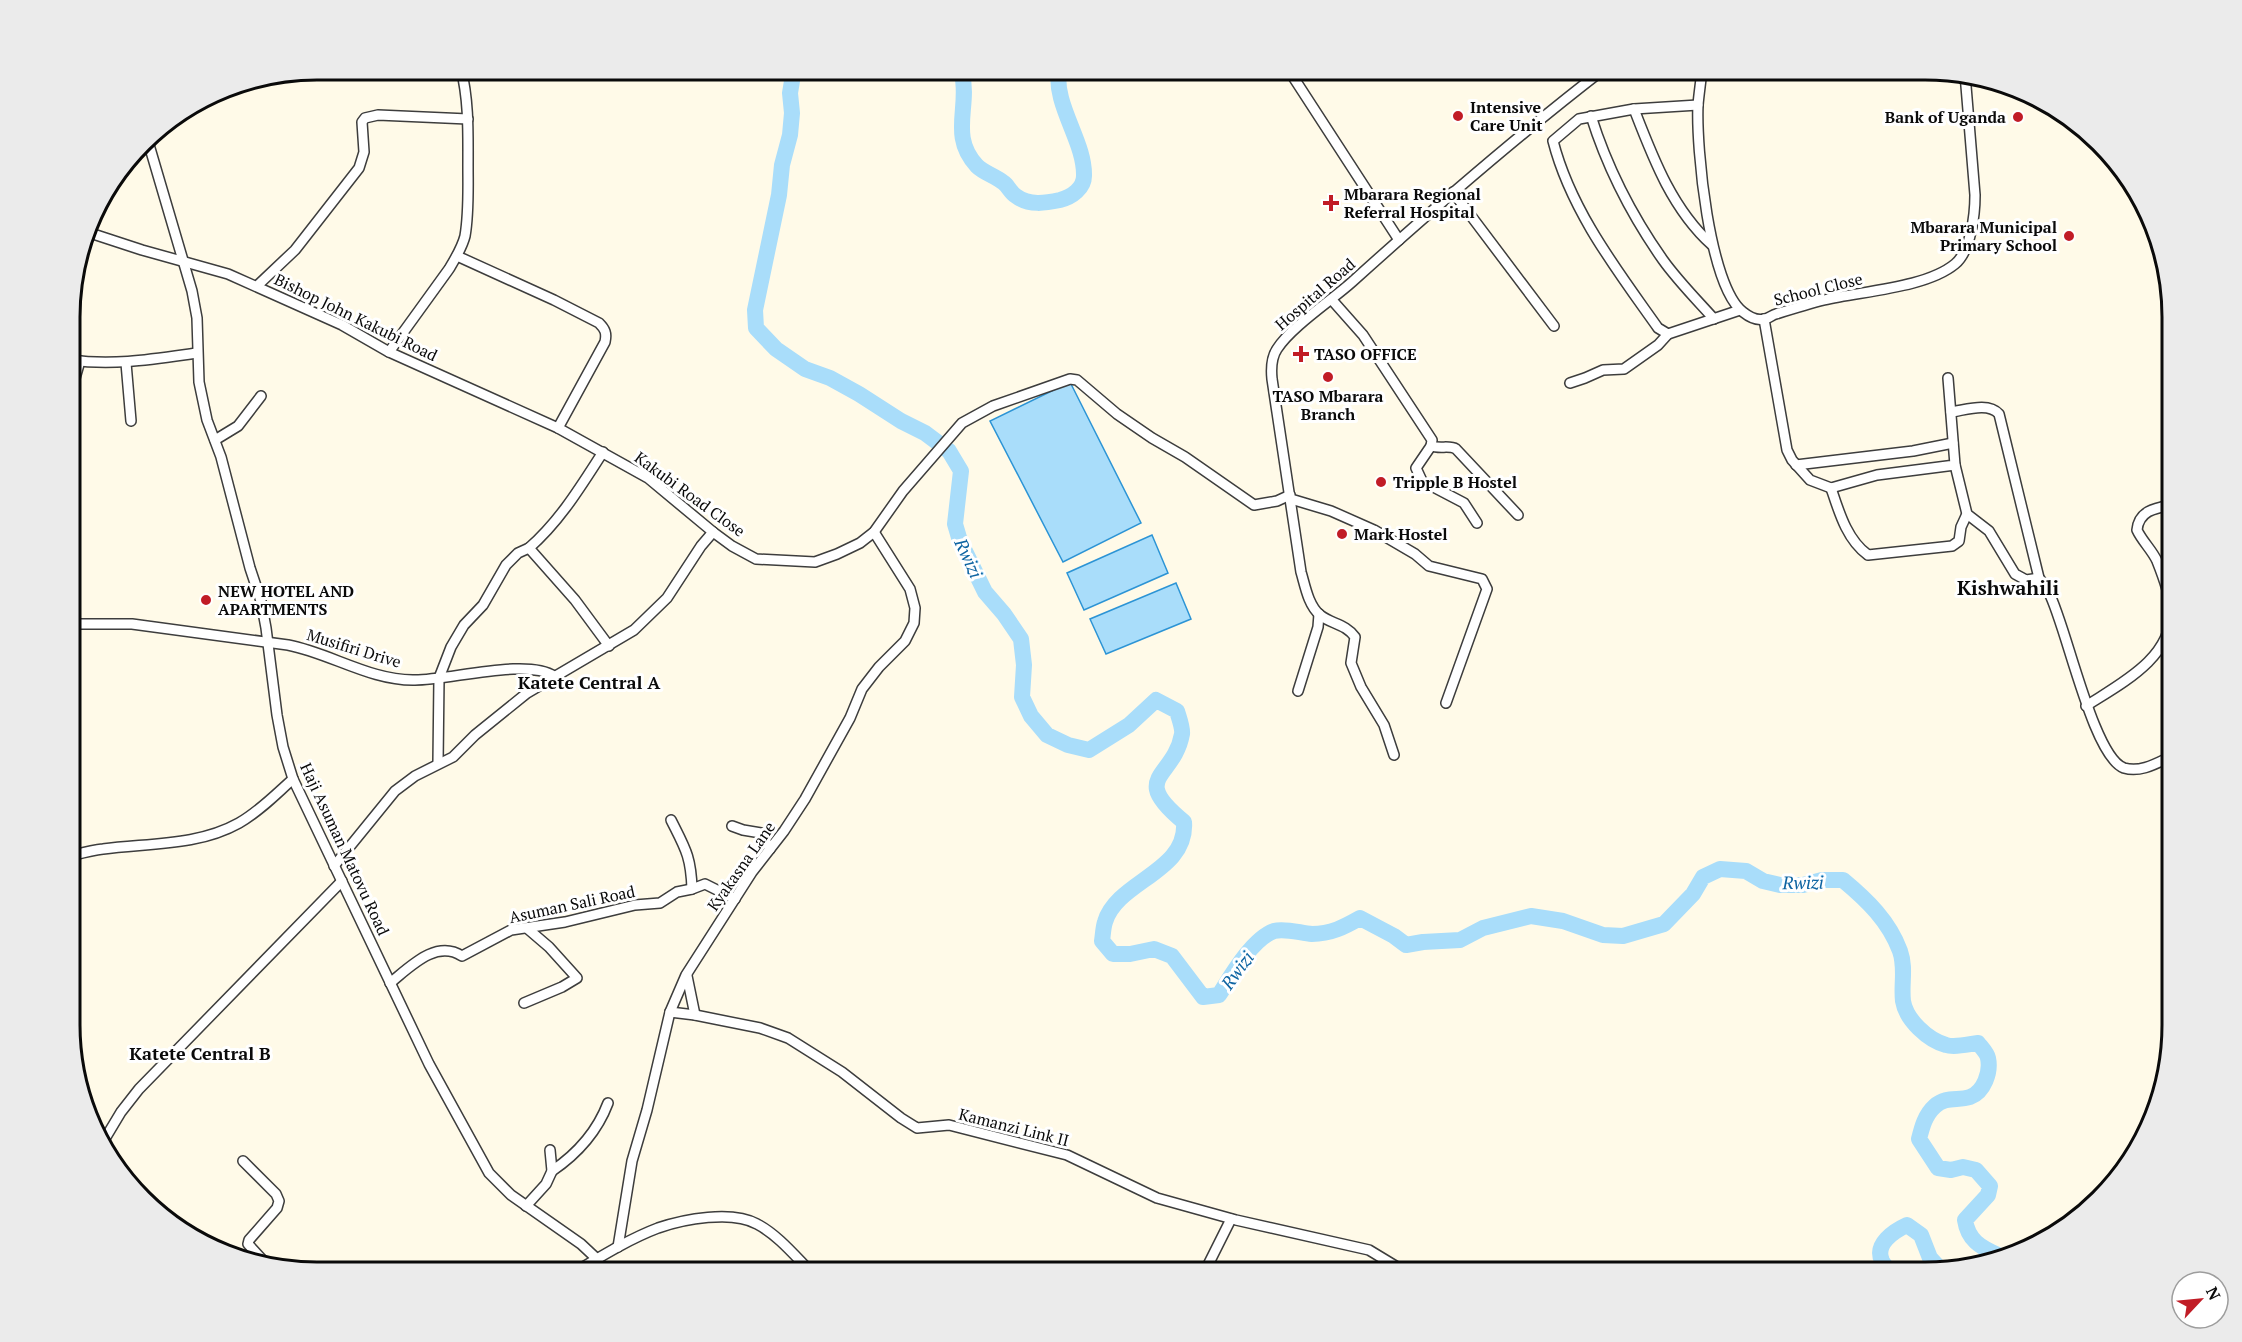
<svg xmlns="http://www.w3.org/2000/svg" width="2242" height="1342" viewBox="0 0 2242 1342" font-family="'PT Serif',serif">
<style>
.water{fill:#a9ddfa;stroke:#2c94d5;stroke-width:1.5}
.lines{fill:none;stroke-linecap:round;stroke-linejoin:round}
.river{stroke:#a9ddfa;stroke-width:16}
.street-casing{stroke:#3d3d3d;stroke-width:12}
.street{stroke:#fff;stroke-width:9}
.poi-dot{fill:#c11c26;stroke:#fff;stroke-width:2}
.labels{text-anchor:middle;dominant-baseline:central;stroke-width:6;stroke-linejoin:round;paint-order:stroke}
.poi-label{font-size:16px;font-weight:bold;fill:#0a0a0a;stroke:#fff;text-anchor:start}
.street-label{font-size:16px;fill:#0a0a0a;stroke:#fff}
.water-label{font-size:18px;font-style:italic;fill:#0e64a2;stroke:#fff}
.neighbourhood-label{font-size:18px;font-weight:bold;fill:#0a0a0a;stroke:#fff}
.quarter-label{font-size:20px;font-weight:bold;fill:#0a0a0a;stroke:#fff}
.rim{fill:none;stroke:#0a0a0a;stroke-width:3}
</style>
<rect width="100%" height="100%" fill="#fffae8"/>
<!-- water -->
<g class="water">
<polygon points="1070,382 1141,523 1063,562 990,421"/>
<polygon points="1152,535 1168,573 1084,610 1067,573"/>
<polygon points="1176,583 1191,619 1106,654 1090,619"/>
</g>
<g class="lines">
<!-- river -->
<g class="river">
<path d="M 794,69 L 790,93 L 792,113 L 790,135 L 782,165 L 779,195 L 755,310 L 756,328 L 776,349 L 805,369 L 830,378 L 859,394 L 901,421 L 925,433 L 949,451 L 961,471 L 955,524 L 960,541 L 985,592 L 1004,614 L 1021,639 L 1024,665 L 1022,697 L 1031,716 L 1047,735 L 1068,745 L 1089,750 L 1129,725 L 1156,700 L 1177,711 C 1179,718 1183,728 1182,734 C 1174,779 1128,776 1184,822 C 1188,872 1117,881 1105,922 C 1103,928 1103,935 1102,941 L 1113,954 L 1130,954 L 1154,949 L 1172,956 L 1203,997 L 1219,995 C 1231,976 1252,939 1274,931 C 1285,928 1300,933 1312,934 C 1331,934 1344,927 1360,918 L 1394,936 L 1406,945 L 1423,942 L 1460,940 L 1483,928 L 1531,916 L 1563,921 L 1603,935 L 1623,936 L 1664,924 L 1693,894 L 1703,877 L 1720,869 L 1746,871 L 1763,881 L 1780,885 L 1803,885 L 1822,880 L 1843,880 C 1867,900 1889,921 1900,951 C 1906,968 1901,984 1903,1001 C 1906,1020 1928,1040 1946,1045 C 1955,1048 1969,1044 1978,1043 C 1981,1047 1987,1053 1988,1058 C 1991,1072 1984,1092 1970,1097 C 1958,1101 1946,1096 1935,1106 C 1925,1115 1922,1127 1919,1139 L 1938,1168 L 1951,1170 L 1963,1167 L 1976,1170 L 1990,1186 L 1988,1195 L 1965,1220 C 1968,1240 1980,1247 1998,1255"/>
<path d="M 904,69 L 907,71 L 952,72 L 962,74 C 970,107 949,136 977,166 C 984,173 996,176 1004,183 C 1008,186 1011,193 1016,196 C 1029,206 1046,203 1060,200 C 1072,197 1084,188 1084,176 C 1085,141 1053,105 1059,69"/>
<path d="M 1891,1273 C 1888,1269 1884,1265 1882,1261 C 1874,1244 1894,1231 1907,1225 L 1921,1235 L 1930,1258 L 1943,1272"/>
</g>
<!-- street casing -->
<g class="street-casing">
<g id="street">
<polyline points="1288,69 1399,240"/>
<path d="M 1702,69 C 1701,81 1699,93 1698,105 C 1696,147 1709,286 1743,312 C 1748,316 1756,321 1764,319 C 1768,319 1772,315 1776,314 C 1792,309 1808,304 1824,300 C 1862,291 1926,288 1955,264 C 1971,251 1975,214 1975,195 L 1965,74"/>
<path d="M 1698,105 L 1634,109 L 1579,119 L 1553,141 C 1571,211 1617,270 1658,328 L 1668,334 L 1740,310"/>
<path d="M 1634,109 C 1653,158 1672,209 1712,245"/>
<path d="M 1591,116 C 1607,167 1632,216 1663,260 C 1678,281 1697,300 1714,319"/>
<polyline points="147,138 192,291 197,318 199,382 207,420 221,457 250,568 261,601 266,628 277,715 283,747 293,779 429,1064 489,1173 511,1195 581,1244 597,1259 603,1273"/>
<polyline points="2105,155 2136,188"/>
<polyline points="1453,192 1554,326"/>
<polyline points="87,232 142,250 228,274 342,325 389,352 558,428 648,478 713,532 732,546 756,559 815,562 837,554 860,543 874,532 903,491 962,423 993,406 1070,379 1077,380 1117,414 1152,438 1185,457 1254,505 1277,501 1290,495"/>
<path d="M 457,256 L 554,300 L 599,323 C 605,329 607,333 605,342 L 558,428"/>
<polyline points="257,286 295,250 359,168 364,152 362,122 365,118 378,115 468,119"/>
<polyline points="1332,300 1363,335 1432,440 1431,446 1416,468 1422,481 1464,503 1477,523"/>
<polyline points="1764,319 1787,450 1792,460 1810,480 1831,488 1877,475 1955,465 1948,378"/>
<path d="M 389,352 L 449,269 C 455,259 462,248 465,236 C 469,213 468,189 468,166 C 468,133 469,101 461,69"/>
<path d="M 71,360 C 114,366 154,359 197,353"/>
<polyline points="126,363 131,421"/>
<polyline points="1570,383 1585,378 1603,370 1624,369 1658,345 1668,334"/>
<polyline points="71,392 80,361"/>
<path d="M 1951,412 C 1966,410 1988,402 1999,414 L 2039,578 C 2043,583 2047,588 2049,593 C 2066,625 2093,757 2124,768 C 2141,773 2157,763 2172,756"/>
<polyline points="215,440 238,426 261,396"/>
<path d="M 1431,446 C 1440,449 1450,445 1456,449 L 1518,515"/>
<path d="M 603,452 C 581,486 560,521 529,548 L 575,600 L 609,646"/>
<polyline points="1796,465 1913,451 1953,443"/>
<polyline points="1955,465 1967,514 1989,531 2015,574 2026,580 2039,578"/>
<path d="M 1831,488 C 1839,512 1847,540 1868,555 L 1952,546 L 1959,541 L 1961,527 L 1967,514"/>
<polyline points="1291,499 1331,511 1374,530 1415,554 1429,566 1482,579 1487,589 1446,703"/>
<path d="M 71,624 L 132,624 L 288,645 C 330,653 371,681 415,680 C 450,680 527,658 554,676"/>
<polyline points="1298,691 1318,627 1319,614"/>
<path d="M 2086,706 C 2120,684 2173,658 2171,610 C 2170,595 2163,576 2157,561 C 2152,550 2142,541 2137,530 C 2139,510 2156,508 2172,505"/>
<path d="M 1394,755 L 1384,725 L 1361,687 L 1351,663 L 1355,637 C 1346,624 1331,624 1320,615 C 1308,605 1305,585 1301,572 L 1272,379 C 1271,369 1271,358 1277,349 C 1291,327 1332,300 1352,282 C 1434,208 1517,136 1604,69"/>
<polyline points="438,763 439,678 451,647 464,625 483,605 506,565 518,553 529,548"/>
<path d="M 671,820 C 685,848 691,856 692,889"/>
<polyline points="732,826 743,830 761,833 770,849"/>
<path d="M 71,856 C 82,853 92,850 103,849 C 149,843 198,846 239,823 C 260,811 276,794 293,779"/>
<polyline points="334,866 395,791 415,776 453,757 475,735 527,693 634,630 667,598 701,546 713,532"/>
<polyline points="687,976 695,1015"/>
<path d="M 390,983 C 410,967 436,939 462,956 L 511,930 L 565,922 L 635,905 L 660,903 L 677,892 L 692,889 L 705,884 L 735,899"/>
<polyline points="524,1003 562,987 577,978 549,947 528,929"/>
<polyline points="670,1012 695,1015 760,1028 788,1038 842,1072 901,1118 917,1128 949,1125 1067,1155 1157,1198 1236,1220 1369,1250 1407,1273"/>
<polyline points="103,1142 121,1112 139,1089 342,881"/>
<polyline points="243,1161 276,1194 279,1201 277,1208 249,1240 248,1244 269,1267"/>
<path d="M 552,1171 C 577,1154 597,1132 608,1103"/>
<polyline points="526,1206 546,1184 552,1171 550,1150"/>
<polyline points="618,1247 632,1161 647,1110 670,1012 686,975 752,872 784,831 805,799 850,718 862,689 879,667 905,641 914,623 915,608 910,589 874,532"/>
<path d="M 573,1273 C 600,1257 629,1239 658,1228 C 684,1219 732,1210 757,1224 C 778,1235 795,1256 812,1273"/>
<polyline points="1204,1273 1231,1219"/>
</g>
</g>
<!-- street -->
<use href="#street" class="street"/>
</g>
<!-- markers -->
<g class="poi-dot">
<circle cx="1458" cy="116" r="6"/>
<circle cx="2018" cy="117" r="6"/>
<path d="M1328 194h6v6h6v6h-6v6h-6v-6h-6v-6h6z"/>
<circle cx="2069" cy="236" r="6"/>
<path d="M1298 345h6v6h6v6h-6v6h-6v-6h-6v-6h6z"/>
<circle cx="1328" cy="377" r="6"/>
<circle cx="1381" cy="482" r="6"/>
<circle cx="1342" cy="534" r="6"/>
<circle cx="206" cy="600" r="6"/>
</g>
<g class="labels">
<!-- poi labels -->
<g class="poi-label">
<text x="1470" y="107">Intensive<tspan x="1470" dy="18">Care Unit</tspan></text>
<text x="2006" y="117" text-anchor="end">Bank of Uganda</text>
<text x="1344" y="194">Mbarara Regional<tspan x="1344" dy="18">Referral Hospital</tspan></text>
<text x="2057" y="227" text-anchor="end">Mbarara Municipal<tspan x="2057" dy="18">Primary School</tspan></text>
<text x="1314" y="354">TASO OFFICE</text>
<text x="1328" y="396" text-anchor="middle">TASO Mbarara<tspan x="1328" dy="18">Branch</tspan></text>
<text x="1393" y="482">Tripple B Hostel</text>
<text x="1354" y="534">Mark Hostel</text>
<text x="218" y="591">NEW HOTEL AND<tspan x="218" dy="18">APARTMENTS</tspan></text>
</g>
<!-- street labels -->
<g class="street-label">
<text transform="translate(1818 289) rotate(-14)">School Close</text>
<text transform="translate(1315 294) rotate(-41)">Hospital Road</text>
<text transform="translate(356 317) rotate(26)">Bishop John Kakubi Road</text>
<text transform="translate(690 494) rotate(36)">Kakubi Road Close</text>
<text transform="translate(354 648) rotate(17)">Musifiri Drive</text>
<text transform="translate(345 849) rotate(65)">Haji Asuman Matovu Road</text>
<text transform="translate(741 866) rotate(-55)">Kyakasna Lane</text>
<text transform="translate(572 904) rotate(-12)">Asuman Sali Road</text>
<text transform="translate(1014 1127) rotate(14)">Kamanzi Link II</text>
</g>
<!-- water labels -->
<g class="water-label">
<text transform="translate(969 558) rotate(65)">Rwizi</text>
<text transform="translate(1803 882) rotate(-1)">Rwizi</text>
<text transform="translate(1237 970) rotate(-54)">Rwizi</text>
</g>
<!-- neighbourhood labels -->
<g class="neighbourhood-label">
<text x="589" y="682">Katete Central A</text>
<text x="200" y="1053">Katete Central B</text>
</g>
<!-- quarter labels -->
<g class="quarter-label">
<text x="2008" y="587">Kishwahili</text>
</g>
</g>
<!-- crop -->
<path d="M0 0H2242V1342H0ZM317 80H1925A237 237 0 0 1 2162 317V1025A237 237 0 0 1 1925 1262H317A237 237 0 0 1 80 1025V317A237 237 0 0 1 317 80Z" fill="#ebebeb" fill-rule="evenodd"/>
<path class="rim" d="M317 80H1925A237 237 0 0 1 2162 317V1025A237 237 0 0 1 1925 1262H317A237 237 0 0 1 80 1025V317A237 237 0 0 1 317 80Z"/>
<!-- north arrow -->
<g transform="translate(2200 1300) rotate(64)"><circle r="28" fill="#ffffff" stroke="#9d9d9d" stroke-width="1.5"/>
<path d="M0-4.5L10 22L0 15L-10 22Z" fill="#c11c26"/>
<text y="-9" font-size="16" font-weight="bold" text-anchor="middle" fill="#0a0a0a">N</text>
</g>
</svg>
